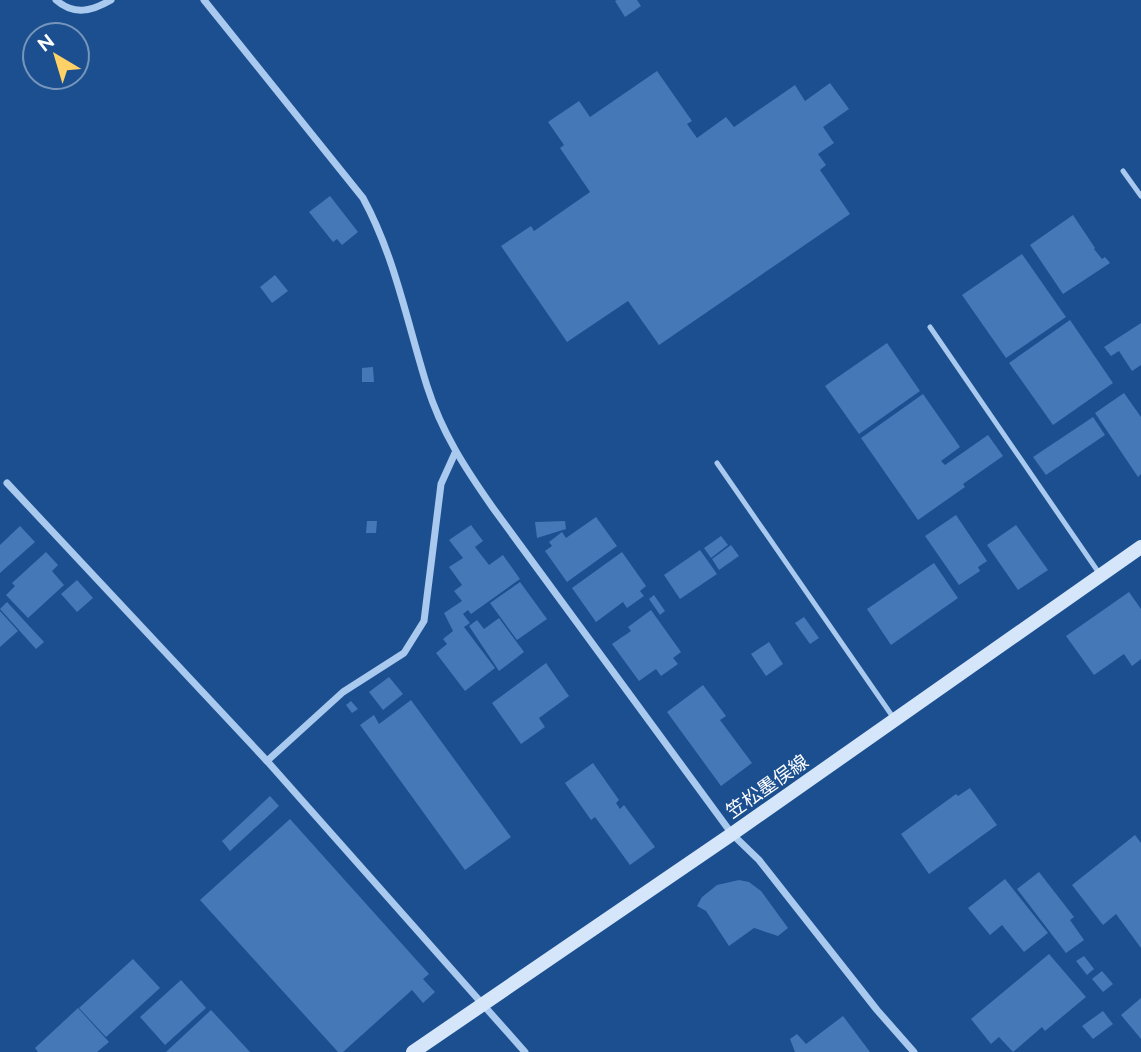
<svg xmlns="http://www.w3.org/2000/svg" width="1141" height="1052" viewBox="0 0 1141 1052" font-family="Raleway,'Noto Sans JP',sans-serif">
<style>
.building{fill:#4478b7}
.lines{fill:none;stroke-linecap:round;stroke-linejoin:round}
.lane{stroke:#a9c9ee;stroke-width:5}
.street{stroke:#a9c9ee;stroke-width:7}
.secondary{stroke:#d6e6fa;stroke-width:14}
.labels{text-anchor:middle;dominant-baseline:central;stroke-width:5;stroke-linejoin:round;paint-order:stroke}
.street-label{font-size:19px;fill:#fff;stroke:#1b4f8f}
</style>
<rect width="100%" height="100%" fill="#1b4f8f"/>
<!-- building -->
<g class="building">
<polygon points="617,0 637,0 641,6 625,17 615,1"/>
<polygon points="657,71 692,121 687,124 697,138 726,117 734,127 795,85 805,101 830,83 849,109 823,127 834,143 818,154 826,165 820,170 850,214 659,345 628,301 567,342 501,246 531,226 534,231 590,192 560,148 564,145 548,122 579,101 590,117"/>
<polygon points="330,196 358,232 342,245 337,239 333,242 309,212"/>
<polygon points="1073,215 1095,248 1094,249 1102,259 1105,257 1110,263 1063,294 1030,245"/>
<polygon points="1022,254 1066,317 1006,358 962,295"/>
<polygon points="275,275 288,291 272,303 260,287"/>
<polygon points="1070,320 1113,383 1053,425 1009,363"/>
<polygon points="1141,323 1141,365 1132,371 1119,351 1111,356 1104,347"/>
<polygon points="887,343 920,391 859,434 825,386"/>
<polygon points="373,367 374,382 362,382 362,368"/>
<polygon points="1124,393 1141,417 1141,474 1138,477 1095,413"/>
<polygon points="923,394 960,447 941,461 945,465 988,435 1003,456 963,484 965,487 918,520 861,438"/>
<polygon points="1093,417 1105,435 1046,475 1033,457"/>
<polygon points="956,515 987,561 978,567 980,571 959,585 925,536"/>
<polygon points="596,517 617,546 567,582 545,551 552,546 549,542 562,532 566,538"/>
<polygon points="367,521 377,521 376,533 366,533"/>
<polygon points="565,521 566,529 537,538 535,522"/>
<polygon points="471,525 483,541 475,547 489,565 503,555 520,579 471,614 468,610 463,614 470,623 464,627 495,668 465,691 436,653 447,644 443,639 453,631 444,613 462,601 454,591 462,585 449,567 463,558 449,540"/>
<polygon points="1016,525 1048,570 1018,590 987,545"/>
<polygon points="20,526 35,542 0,573 0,545"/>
<polygon points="721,536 728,545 711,558 704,548"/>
<polygon points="731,545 739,556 719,570 712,559"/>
<polygon points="700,550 717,574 680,599 664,575"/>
<polygon points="46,552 58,565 52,571 64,585 28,618 6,595 15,586 12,583"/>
<polygon points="622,552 646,586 640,591 644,596 627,608 623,602 596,622 572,588"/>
<polygon points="934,563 958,598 891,645 867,609"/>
<polygon points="77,580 93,598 77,612 61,594"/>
<polygon points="520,582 547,619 517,640 490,603"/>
<polygon points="1129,592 1141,609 1141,659 1132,666 1124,654 1094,675 1066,636"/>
<polygon points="654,595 665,611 660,615 649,599"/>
<polygon points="7,602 44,642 36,649 0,609"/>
<polygon points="651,610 681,652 673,658 678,664 661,676 656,669 639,681 612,644 631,631 628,627"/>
<polygon points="0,611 18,631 0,647"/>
<polygon points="804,617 819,638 810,644 795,623"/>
<polygon points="499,618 524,652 499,671 469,626 477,620 484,629"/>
<polygon points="769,642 783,664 766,676 751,654"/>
<polygon points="546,663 569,696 539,718 545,727 521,744 492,703"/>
<polygon points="389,677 403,694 383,710 369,692"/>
<polygon points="703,685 726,716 720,720 752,763 721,786 667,712"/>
<polygon points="411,700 511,837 465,870 360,725 374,715 379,724"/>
<polygon points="351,701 358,709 352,713 346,705"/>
<polygon points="593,763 619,800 616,803 620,809 624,805 655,847 630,865 595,817 591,820 565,783"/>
<polygon points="970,788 997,825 929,874 901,834 956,794 958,796"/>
<polygon points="270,796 279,806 230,851 222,841"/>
<polygon points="290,819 429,974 423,979 435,992 423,1003 412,990 343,1052 338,1052 200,900"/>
<polygon points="1135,835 1141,843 1141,948 1116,914 1103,925 1072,885"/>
<polygon points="1039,872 1074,917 1070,920 1084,940 1066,953 1017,889"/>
<polygon points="1005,879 1048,933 1024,952 1002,925 990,935 968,908"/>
<polygon points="739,880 749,882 761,891 788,928 778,936 754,928 729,946 706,911 697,906 702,897 717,885"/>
<polygon points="1049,954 1086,997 1045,1031 1042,1027 1013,1052 999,1037 991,1044 971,1019"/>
<polygon points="1084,956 1094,969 1087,975 1076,961"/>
<polygon points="133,959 160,988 106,1037 79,1008"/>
<polygon points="1102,971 1113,984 1103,992 1092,979"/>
<polygon points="181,980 206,1008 165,1045 140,1017"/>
<polygon points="1141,998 1141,1039 1121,1015"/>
<polygon points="78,1008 109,1042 97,1052 38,1052 35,1048"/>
<polygon points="211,1010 250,1052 166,1052"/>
<polygon points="1103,1011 1113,1024 1093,1039 1082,1026"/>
<polygon points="843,1016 870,1052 795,1052 790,1039 797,1034 806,1044"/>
</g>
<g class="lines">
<!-- lane -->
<g class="lane">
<polyline points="1123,171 1141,196"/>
<polyline points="930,327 1099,573"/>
<polyline points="717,463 895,720"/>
</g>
<!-- street -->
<g class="street">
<path d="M 56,0 C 74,16 92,11 111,0"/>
<path d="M 204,0 L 363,198 C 395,257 407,322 427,386 C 442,433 465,468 493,508 L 732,834 L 759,860 L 877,1010 L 914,1052"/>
<polyline points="7,483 267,761 525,1052"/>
<polyline points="267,761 343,692 404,653 424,621 441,484 455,453"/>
</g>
<!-- secondary -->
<polyline class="secondary" points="413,1052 732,834 1141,547"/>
</g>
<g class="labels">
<!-- street labels -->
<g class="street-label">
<text transform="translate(767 786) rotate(-35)">笠松墨俣線</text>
</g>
</g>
<!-- north arrow -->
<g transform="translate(56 56) rotate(322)"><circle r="33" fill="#1b4f8f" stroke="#7695bc" stroke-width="2"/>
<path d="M0-5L12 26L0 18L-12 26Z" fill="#ffd166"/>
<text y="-10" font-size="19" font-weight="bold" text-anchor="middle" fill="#ffffff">N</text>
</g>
</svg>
